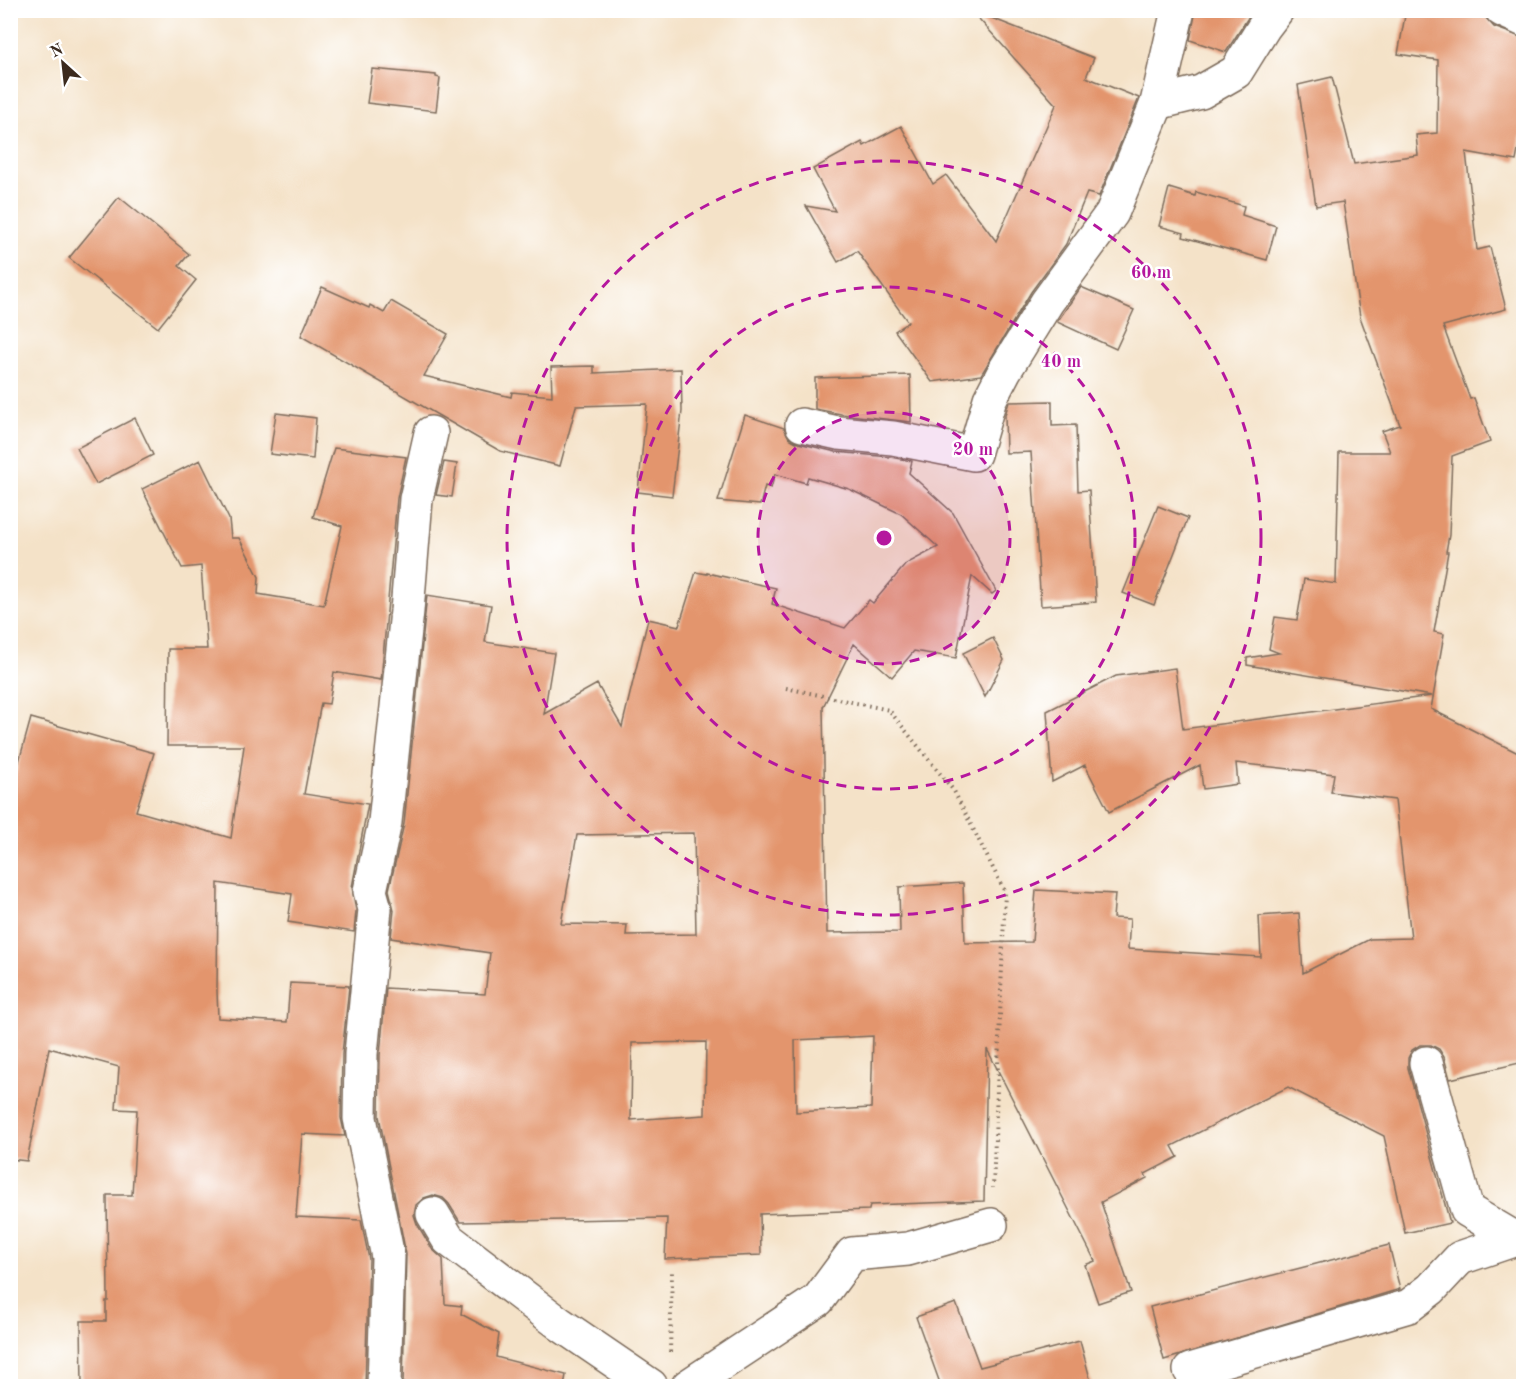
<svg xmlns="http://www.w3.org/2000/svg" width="1534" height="1397" viewBox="0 0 1534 1397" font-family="'Old Standard TT',serif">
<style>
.building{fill:#e3956d;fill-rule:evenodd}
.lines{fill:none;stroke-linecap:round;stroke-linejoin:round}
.minor-casing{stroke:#7c6a5a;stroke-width:36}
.path{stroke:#7c6a5a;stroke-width:4;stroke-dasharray:1.5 4.5;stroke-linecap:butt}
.minor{stroke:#fff;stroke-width:33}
.ring{fill:none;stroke:#b5179e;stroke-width:3;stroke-dasharray:10 8}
.centre{fill:#b5179e;stroke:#fff;stroke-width:3}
.ring-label{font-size:18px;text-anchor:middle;font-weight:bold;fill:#b5179e;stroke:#fff;stroke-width:5;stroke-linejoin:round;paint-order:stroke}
</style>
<rect width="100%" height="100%" fill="#fff"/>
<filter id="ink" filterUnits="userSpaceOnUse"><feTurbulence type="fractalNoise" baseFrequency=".0167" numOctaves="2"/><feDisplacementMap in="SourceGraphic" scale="12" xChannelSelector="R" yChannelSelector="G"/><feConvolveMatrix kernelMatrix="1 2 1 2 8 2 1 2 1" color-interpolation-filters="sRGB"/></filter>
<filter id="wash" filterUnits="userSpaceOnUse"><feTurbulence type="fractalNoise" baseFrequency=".008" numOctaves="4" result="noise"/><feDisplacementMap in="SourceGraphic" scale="24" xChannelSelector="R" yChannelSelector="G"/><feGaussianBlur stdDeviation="1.35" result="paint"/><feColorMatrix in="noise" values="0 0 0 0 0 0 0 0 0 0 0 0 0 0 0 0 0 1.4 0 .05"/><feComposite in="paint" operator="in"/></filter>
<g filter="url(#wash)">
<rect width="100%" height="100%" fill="#f4e2c8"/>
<g id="blocks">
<!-- building -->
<g class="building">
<polygon points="971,10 1094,58 1086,77 1139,98 1099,196 1087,193 1066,244 1031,292 981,375 932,382 895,331 908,322 857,251 838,262 806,206 835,211 813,169 862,142 864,146 901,126 933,184 946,175 996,241 1056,105"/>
<polygon points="1196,10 1253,10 1226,52 1190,40"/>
<path d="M 1406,10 L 1451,10 L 1485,17 L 1494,27 L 1524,38 L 1524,120 L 1516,161 L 1466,152 L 1477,250 L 1490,247 L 1506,309 L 1443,326 L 1470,399 L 1474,398 L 1490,442 L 1452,456 L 1449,535 L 1446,552 L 1448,552 L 1434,632 L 1444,634 L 1431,709 L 1524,756 L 1524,1062 L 1450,1079 L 1444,1057 L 1439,1049 L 1431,1045 L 1420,1045 L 1412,1050 L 1408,1058 L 1408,1068 L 1450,1223 L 1405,1233 L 1384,1136 L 1288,1087 L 1172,1146 L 1178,1157 L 1145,1174 L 1147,1178 L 1101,1202 L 1131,1292 L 1098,1303 L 1085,1265 L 1095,1261 L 987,1049 L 984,1201 L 870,1205 L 869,1210 L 760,1214 L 761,1255 L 665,1259 L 667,1218 L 460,1222 L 449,1204 L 443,1198 L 433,1195 L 424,1198 L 416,1205 L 414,1215 L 417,1224 L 432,1249 L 443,1259 L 445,1304 L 462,1306 L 461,1314 L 499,1334 L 496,1357 L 566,1375 L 564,1386 L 403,1386 L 406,1254 L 379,1116 L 380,1055 L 386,988 L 485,994 L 490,953 L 391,938 L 394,910 L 389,890 L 404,824 L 427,595 L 491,605 L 485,642 L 554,653 L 544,714 L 597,684 L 622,727 L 648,619 L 679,626 L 696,572 L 707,574 L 707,573 L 776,588 L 772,604 L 845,628 L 869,600 L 873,603 L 906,564 L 938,547 L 901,514 L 849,489 L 808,477 L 806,483 L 775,474 L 771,488 L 765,486 L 760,505 L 718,501 L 745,415 L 784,428 L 789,438 L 798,443 L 836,452 L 890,457 L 912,461 L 909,473 L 953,513 L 996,591 L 992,594 L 972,576 L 956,658 L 914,651 L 892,677 L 854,644 L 823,707 L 827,933 L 900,932 L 899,887 L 963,883 L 965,943 L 1032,942 L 1036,890 L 1115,894 L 1113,918 L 1130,919 L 1128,949 L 1261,957 L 1259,916 L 1299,913 L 1303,973 L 1370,939 L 1411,938 L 1395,800 L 1331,792 L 1334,774 L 1236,763 L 1238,784 L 1203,789 L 1200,765 L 1109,812 L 1085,765 L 1052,782 L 1047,711 L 1116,676 L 1175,668 L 1183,729 L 1432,696 L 1247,665 L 1247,658 L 1279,653 L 1269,649 L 1275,617 L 1297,620 L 1304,579 L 1336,584 L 1339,452 L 1390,452 L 1382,431 L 1400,425 L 1360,317 L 1343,202 L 1316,206 L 1298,85 L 1332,77 L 1354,164 L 1418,155 L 1416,135 L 1437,133 L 1438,60 L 1398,54 ZM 694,833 L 696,934 L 626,935 L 627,925 L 561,924 L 577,835 ZM 873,1036 L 871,1108 L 796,1112 L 795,1040 ZM 706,1042 L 705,1115 L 631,1120 L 632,1043 Z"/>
<polygon points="372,69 436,75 436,77 440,78 436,111 367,103"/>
<polygon points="1169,188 1195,196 1196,192 1244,206 1242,215 1276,226 1267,260 1183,237 1184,233 1159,226"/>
<polygon points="119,197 189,254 179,266 196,280 158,328 69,258"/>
<polygon points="322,287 369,308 370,305 384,313 391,301 448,334 424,376 511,397 512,392 552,396 551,367 594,366 594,373 681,369 682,411 672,496 638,492 647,404 576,406 560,466 500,451 301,336"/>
<polygon points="1081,287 1134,310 1116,349 1057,322"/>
<polygon points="910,375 911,422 841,414 815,409 815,378"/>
<polygon points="1052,401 1052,426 1076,425 1078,491 1089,490 1096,602 1041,606 1031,452 1006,453 1005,415 1009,402"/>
<polygon points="276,413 316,418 313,459 270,454"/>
<polygon points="135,418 153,455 96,484 77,448"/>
<polygon points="334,448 406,457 397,498 381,680 334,672 329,704 321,703 304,794 368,804 352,887 356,911 354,932 288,922 292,894 218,883 217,991 218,1018 287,1022 290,983 349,986 342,1054 341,1118 345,1136 302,1134 296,1217 361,1220 369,1259 365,1386 82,1386 81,1321 106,1321 106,1301 108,1301 107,1195 132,1195 137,1110 116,1109 119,1067 49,1048 27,1161 10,1159 10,794 31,718 154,753 136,811 231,838 244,746 167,746 168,649 207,649 201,566 182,568 142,489 200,460 229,519 231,538 239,538 259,577 258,594 324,605 342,526 313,517"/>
<polygon points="444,462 457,464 452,497 436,495"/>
<polygon points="1158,506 1188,518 1154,605 1123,593"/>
<polygon points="993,638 1004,660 985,697 963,653"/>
<polygon points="1389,1245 1400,1289 1164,1360 1150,1307"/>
<polygon points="956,1303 980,1367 1080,1341 1092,1386 941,1386 916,1317"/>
</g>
</g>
</g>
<g filter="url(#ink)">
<use href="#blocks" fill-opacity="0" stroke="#7c6a5a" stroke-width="1.5"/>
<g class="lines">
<!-- minor casing -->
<g class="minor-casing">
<g id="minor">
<polyline points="1502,10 1524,20"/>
<polyline points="1157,103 1201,92 1236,72 1264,27 1277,10"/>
<polyline points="802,425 838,433 893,438 974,454 990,399 1005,370 1047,302 1112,213 1157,103 1178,10"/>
<polyline points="1426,1063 1467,1210 1516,1239"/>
<polyline points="433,1214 448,1239 560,1324 651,1386"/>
<polyline points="1190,1370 1409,1306 1431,1289 1460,1258 1516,1239 1524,1239"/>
<polyline points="384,1386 388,1257 360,1118 361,1054 375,909 370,891 385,822 407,611 416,499 431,433"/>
<polyline points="688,1386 818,1300 852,1254 908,1249 991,1225"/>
</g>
</g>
<!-- path -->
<g class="path">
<polyline points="786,688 889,710 954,791 1005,892 993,1188"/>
<polyline points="670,1352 672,1269"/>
</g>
<!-- minor -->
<use href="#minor" class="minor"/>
</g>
</g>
<!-- distance rings -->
<circle cx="884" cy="538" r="126" fill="#b5179e" fill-opacity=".12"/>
<g class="ring">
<circle cx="884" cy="538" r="126"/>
<circle cx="884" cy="538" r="251"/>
<circle cx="884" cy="538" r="377"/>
</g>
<circle cx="884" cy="538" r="9" class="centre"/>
<g class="ring-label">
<text x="1151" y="278">60 m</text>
<text x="1061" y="367">40 m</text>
<text x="973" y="455">20 m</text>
</g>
<!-- margin -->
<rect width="1534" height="1397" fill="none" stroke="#fff" stroke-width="36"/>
<!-- north arrow -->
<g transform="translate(63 63) rotate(333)" stroke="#ffffff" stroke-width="4.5" paint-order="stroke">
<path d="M0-4.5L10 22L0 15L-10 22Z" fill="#3b2a1e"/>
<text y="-9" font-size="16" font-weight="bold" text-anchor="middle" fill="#3b2a1e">N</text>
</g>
</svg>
